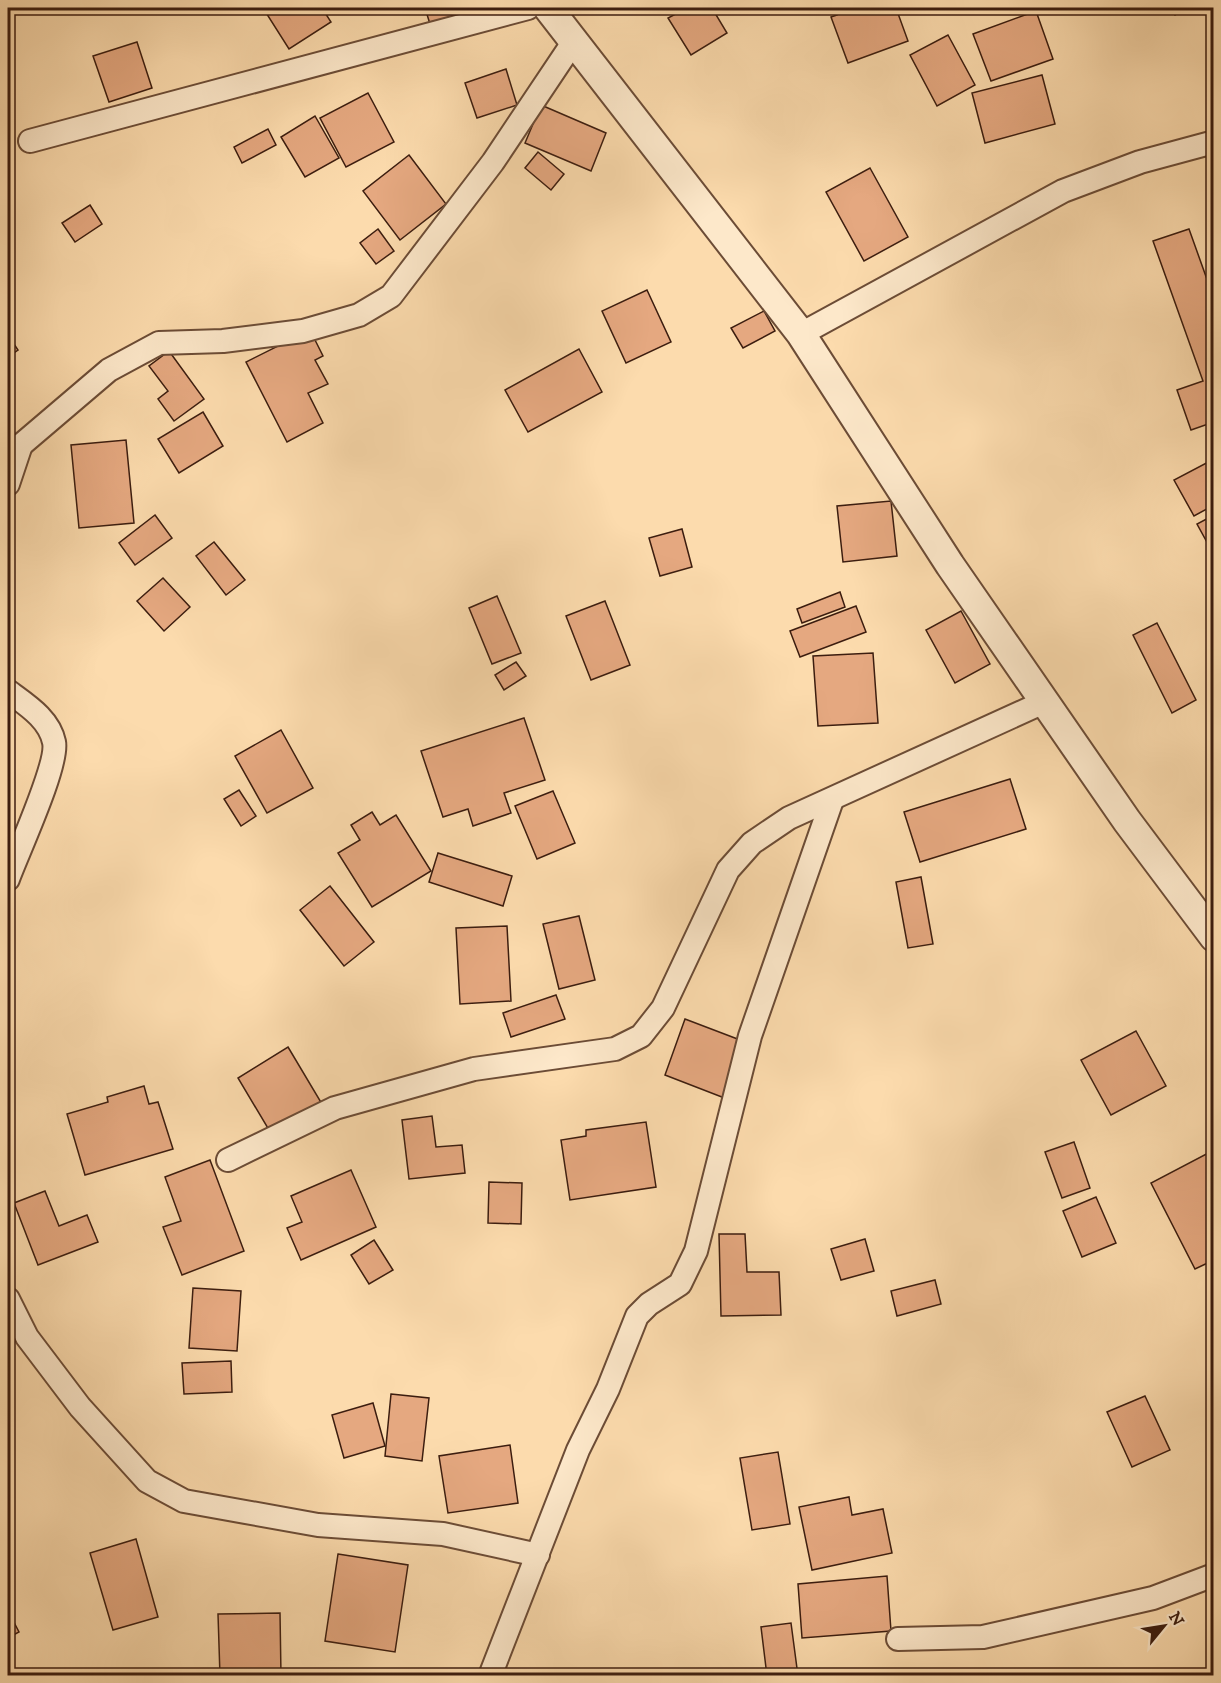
<svg xmlns="http://www.w3.org/2000/svg" width="1221" height="1683" viewBox="0 0 1221 1683" font-family="'IM FELL DW Pica',serif">
<style>
.building{fill:#e5a880;stroke:#3c1d0f;stroke-width:1.5}
.lines{fill:none;stroke-linecap:round;stroke-linejoin:round}
.minor-casing{stroke:#6c4c36;stroke-width:26}
.tertiary-casing{stroke:#6c4c36;stroke-width:32}
.minor{stroke:#fde8ca;stroke-width:22}
.tertiary{stroke:#fde8ca;stroke-width:28}
</style>
<rect width="100%" height="100%" fill="#fcdbad"/>
<filter id="stains"><feTurbulence type="fractalNoise" baseFrequency=".00333" numOctaves="4"/><feColorMatrix values="0 0 0 0 .2 0 0 0 0 .09 0 0 0 0 .02 0 0 0 .5 -.17"/></filter>
<radialGradient id="worn" r=".72"><stop offset=".6" stop-color="#630" stop-opacity="0"/><stop offset="1" stop-color="#630" stop-opacity=".3"/></radialGradient>
<!-- building -->
<g class="building">
<polygon points="263,8 322,8 331,22 289,49"/>
<polygon points="425,8 486,8 430,24"/>
<polygon points="687,8 712,8 727,33 691,55 668,18"/>
<polygon points="735,8 755,8 738,14"/>
<polygon points="835,8 896,8 908,41 848,63 831,17 837,15"/>
<polygon points="1172,8 1189,8 1175,15"/>
<polygon points="1036,11 1053,59 991,81 973,34"/>
<polygon points="948,35 975,85 937,106 910,55"/>
<polygon points="137,42 152,88 109,102 93,56"/>
<polygon points="506,69 517,105 477,118 465,83"/>
<polygon points="1042,75 1055,124 985,143 972,93"/>
<polygon points="368,93 394,142 346,167 320,118"/>
<polygon points="541,105 606,133 591,171 525,143"/>
<polygon points="315,116 339,158 305,177 281,137"/>
<polygon points="268,129 276,145 242,163 234,147"/>
<polygon points="538,152 564,174 551,190 525,168"/>
<polygon points="409,155 446,204 400,240 363,191"/>
<polygon points="870,168 908,237 864,261 826,192"/>
<polygon points="90,205 102,224 75,242 62,223"/>
<polygon points="378,229 394,251 376,264 360,243"/>
<polygon points="1189,229 1214,299 1214,422 1191,430 1177,390 1203,381 1153,241"/>
<polygon points="647,290 671,342 626,363 602,311"/>
<polygon points="764,311 775,331 743,348 731,328"/>
<polygon points="310,330 323,356 315,360 328,384 308,393 323,423 287,442 246,362"/>
<polygon points="8,335 18,350 8,357"/>
<polygon points="579,349 602,392 528,432 505,390"/>
<polygon points="169,351 204,399 174,421 158,399 168,391 149,366"/>
<polygon points="203,412 223,446 179,473 158,439"/>
<polygon points="126,440 134,523 79,528 71,445"/>
<polygon points="1214,459 1214,505 1194,516 1174,480"/>
<polygon points="891,501 897,556 843,562 837,506"/>
<polygon points="155,515 172,538 135,565 119,543"/>
<polygon points="1214,515 1214,555 1197,524"/>
<polygon points="682,529 692,567 660,576 649,538"/>
<polygon points="214,542 245,580 226,595 196,556"/>
<polygon points="163,578 190,607 164,631 137,601"/>
<polygon points="840,592 845,607 802,623 797,609"/>
<polygon points="497,596 521,653 492,664 469,608"/>
<polygon points="605,601 630,665 591,680 566,616"/>
<polygon points="856,606 866,632 800,657 790,631"/>
<polygon points="961,611 990,664 955,683 926,630"/>
<polygon points="1157,623 1196,700 1172,713 1133,635"/>
<polygon points="873,653 878,723 818,726 813,656"/>
<polygon points="516,662 526,676 504,690 495,675"/>
<polygon points="524,718 545,780 504,793 511,813 473,826 468,809 443,817 421,751"/>
<polygon points="281,730 313,788 267,813 235,756"/>
<polygon points="1010,779 1026,829 920,862 904,812"/>
<polygon points="239,790 256,816 241,826 224,799"/>
<polygon points="553,791 575,843 537,859 515,806"/>
<polygon points="372,812 380,825 396,815 431,871 372,907 338,853 360,840 351,825"/>
<polygon points="438,853 512,876 503,906 429,882"/>
<polygon points="921,877 933,944 908,948 896,882"/>
<polygon points="330,886 374,942 344,966 300,910"/>
<polygon points="579,916 595,980 559,989 543,924"/>
<polygon points="507,926 511,1001 460,1004 456,928"/>
<polygon points="556,995 565,1019 511,1037 503,1013"/>
<polygon points="685,1019 748,1043 727,1099 665,1075"/>
<polygon points="1136,1031 1166,1086 1111,1115 1081,1060"/>
<polygon points="288,1047 322,1104 272,1135 238,1078"/>
<polygon points="144,1086 149,1104 158,1102 173,1149 85,1175 67,1114 108,1102 107,1097"/>
<polygon points="432,1116 436,1147 462,1145 465,1173 409,1179 402,1120"/>
<polygon points="646,1122 656,1187 570,1200 561,1140 586,1136 586,1130"/>
<polygon points="1074,1142 1090,1188 1062,1198 1045,1152"/>
<polygon points="1214,1150 1214,1260 1195,1269 1151,1183"/>
<polygon points="210,1160 244,1251 182,1275 163,1227 181,1221 165,1177"/>
<polygon points="351,1170 376,1227 301,1260 287,1228 302,1222 291,1196"/>
<polygon points="489,1182 522,1183 521,1224 488,1223"/>
<polygon points="45,1191 59,1226 87,1215 98,1242 38,1265 14,1203"/>
<polygon points="1096,1197 1116,1243 1082,1257 1063,1211"/>
<polygon points="719,1234 745,1234 747,1272 779,1272 781,1315 721,1316"/>
<polygon points="865,1239 874,1271 841,1280 831,1249"/>
<polygon points="374,1240 393,1270 369,1284 351,1255"/>
<polygon points="935,1280 941,1304 897,1316 891,1291"/>
<polygon points="193,1288 241,1291 237,1351 189,1348"/>
<polygon points="231,1361 232,1392 184,1394 182,1363"/>
<polygon points="391,1394 429,1398 422,1461 385,1456"/>
<polygon points="1145,1396 1170,1450 1132,1467 1107,1412"/>
<polygon points="373,1403 385,1446 344,1458 332,1415"/>
<polygon points="510,1445 518,1503 448,1513 439,1456"/>
<polygon points="778,1452 790,1524 752,1530 740,1458"/>
<polygon points="849,1497 852,1515 883,1509 892,1553 812,1570 799,1507"/>
<polygon points="136,1539 158,1617 113,1630 90,1553"/>
<polygon points="338,1554 408,1565 395,1652 325,1641"/>
<polygon points="887,1576 891,1631 802,1638 798,1584"/>
<polygon points="8,1611 19,1632 8,1638"/>
<polygon points="280,1613 281,1676 220,1676 218,1614"/>
<polygon points="791,1623 798,1676 767,1676 761,1627"/>
<polygon points="1027,1670 1027,1676 989,1676 988,1673"/>
</g>
<g class="lines">
<!-- minor casing -->
<g class="minor-casing">
<g id="minor">
<polyline points="30,141 528,8"/>
<polyline points="801,334 1063,191 1140,162 1214,142"/>
<polyline points="8,453 21,445 109,370 159,343 223,341 303,331 359,315 391,296 493,162 574,41"/>
<polyline points="8,484 21,445"/>
<path d="M 8,691 C 25,704 49,718 54,742 C 59,764 17,854 8,879"/>
<polyline points="228,1160 335,1108 474,1069 615,1049 641,1036 663,1008 728,870 752,843 789,818 1044,702"/>
<polyline points="8,1299 27,1337 80,1407 147,1481 184,1501 318,1525 443,1534 538,1555"/>
<polyline points="898,1639 983,1637 1153,1598 1214,1575"/>
<polyline points="490,1676 578,1450 608,1389 637,1316 649,1304 680,1284 696,1251 750,1036 832,800"/>
</g>
</g>
<!-- tertiary casing -->
<g class="tertiary-casing">
<polyline id="tertiary" points="548,8 801,334 950,565 1127,821 1214,937"/>
</g>
<!-- minor -->
<use href="#minor" class="minor"/>
<!-- tertiary -->
<use href="#tertiary" class="tertiary"/>
</g>
<!-- margin -->
<rect width="1221" height="1683" fill="none" stroke="#fcdbad" stroke-width="30"/>
<rect x="9" y="9" width="1203" height="1665" fill="none" stroke="#3c1d0f" stroke-width="3"/>
<rect x="15" y="15" width="1191" height="1653" fill="none" stroke="#3c1d0f" stroke-width="1.5"/>
<!-- north arrow -->
<g transform="translate(1164 1626) rotate(60)" stroke="#fde8ca" stroke-width="4.5" paint-order="stroke">
<path d="M0-4.5L10 22L0 15L-10 22Z" fill="#3c1d0f"/>
<text y="-9" font-size="16" font-weight="bold" text-anchor="middle" fill="#3c1d0f">N</text>
</g>
<rect width="100%" height="100%" filter="url(#stains)"/>
<rect width="100%" height="100%" fill="url(#worn)"/>
</svg>
